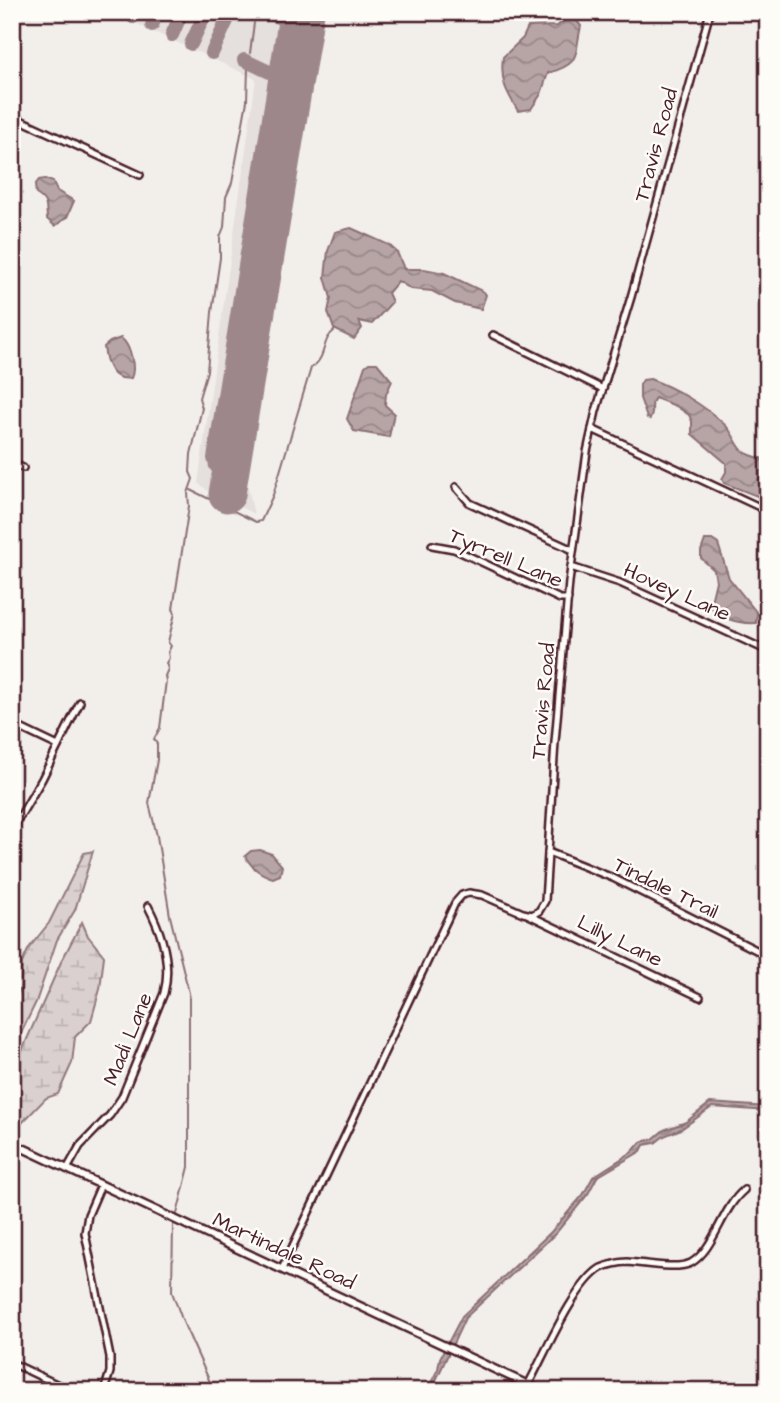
<svg xmlns="http://www.w3.org/2000/svg" width="780" height="1403" viewBox="0 0 780 1403" font-family="'Architects Daughter',sans-serif">
<style>
.built{fill:#e5dfdd}
.wetland{fill:url(#wetland-marsh);stroke:#92787d;stroke-width:2}
.water{fill:url(#water-waves);stroke:#8b6f75;stroke-width:2}
.lines{fill:none;stroke-linecap:round;stroke-linejoin:round}
.stream{stroke:#8b6f75;stroke-width:2}
.taxiway{stroke:#9e878b;stroke-width:14}
.runway{stroke:#9e878b;stroke-width:37}
.minor-casing{stroke:#4a1f2b;stroke-width:10}
.tertiary-casing{stroke:#4a1f2b;stroke-width:11}
.minor{stroke:#fdfcf7;stroke-width:5}
.tertiary{stroke:#fdfcf7;stroke-width:6}
.labels{text-anchor:middle;dominant-baseline:central;stroke-width:5;stroke-linejoin:round;paint-order:stroke}
.street-label{font-size:21px;fill:#4a1f2b;stroke:#fdfcf7}
</style>
<defs>
<pattern id="wetland-marsh" width="20" height="14" patternUnits="userSpaceOnUse" patternTransform="scale(1.75)"><rect width="20" height="14" fill="#d9d0cf"/><path d="M1 5h8M5 5V1M11 12h8M15 12V8" fill="none" stroke="#bcb2b2"/></pattern>
<pattern id="water-waves" width="16" height="10" patternUnits="userSpaceOnUse" patternTransform="scale(1.75)"><rect width="16" height="10" fill="#b7a5a6"/><path d="M0 5q4-4 8 0t8 0" fill="none" stroke="#978687"/></pattern>
</defs>
<rect width="100%" height="100%" fill="#f2efeb"/>
<filter id="ink" filterUnits="userSpaceOnUse"><feTurbulence type="fractalNoise" baseFrequency=".0143" numOctaves="2"/><feDisplacementMap in="SourceGraphic" scale="14" xChannelSelector="R" yChannelSelector="G"/><feConvolveMatrix kernelMatrix="1 2 1 2 8 2 1 2 1" color-interpolation-filters="sRGB"/></filter>
<g filter="url(#ink)">
<!-- built -->
<polygon class="built" points="111,12 323,12 252,433 246,479 254,514 238,506 213,498 212,494 198,483 256,79"/>
<!-- wetland -->
<g class="wetland">
<polygon points="93,851 75,910 57,940 36,1002 12,1052 12,1009 20,989 22,963 29,948 49,923 84,853"/>
<polygon points="82,922 88,936 104,956 100,989 91,1021 75,1037 72,1063 58,1094 46,1098 18,1127 12,1125 12,1092 18,1083 20,1055 61,962"/>
</g>
<!-- water -->
<g class="water">
<path d="M 572,15 L 581,26 C 574,56 581,64 548,73 L 541,94 L 531,109 L 518,111 C 506,91 500,81 503,57 L 523,38 L 528,27 L 557,26 Z"/>
<path d="M 45,179 L 53,182 L 57,191 L 74,201 L 67,217 L 55,226 L 47,219 C 46,206 48,201 36,194 L 35,185 L 39,180 Z"/>
<polygon points="351,228 389,245 397,252 404,269 424,269 444,273 484,292 486,295 481,309 455,303 432,291 411,289 398,281 388,293 392,302 372,324 359,321 362,328 354,339 334,329 328,312 331,298 325,277 328,251 335,232"/>
<path d="M 121,338 C 131,346 136,368 131,378 C 112,382 106,364 104,347 L 110,342 Z"/>
<polygon points="369,363 377,363 392,381 386,394 385,405 394,413 389,437 354,431 347,419 365,366"/>
<path d="M 650,379 C 675,388 704,405 724,424 C 733,432 735,442 742,450 C 748,456 760,458 768,460 L 768,495 L 762,498 L 724,483 L 722,479 L 726,472 L 726,463 L 692,434 L 692,421 L 689,415 L 676,406 L 655,398 C 649,404 655,412 650,419 L 647,418 L 640,398 L 640,385 L 643,380 Z"/>
<path d="M 705,540 L 712,540 L 718,544 L 729,578 L 757,613 L 756,623 C 738,624 722,619 710,606 L 716,581 L 714,570 L 701,558 L 701,551 Z"/>
<path d="M 260,850 L 272,854 L 282,866 L 280,875 L 273,878 C 260,874 252,868 245,856 L 251,851 Z"/>
<polygon points="710,1103 768,1107 768,1111 712,1107 681,1129 664,1136 655,1143 644,1145 641,1151 597,1177 588,1194 556,1233 465,1318 431,1391 427,1391 438,1369 440,1358 462,1316 551,1232 583,1195 593,1177 632,1152 641,1142 653,1139 664,1130 686,1122"/>
</g>
<g class="lines">
<!-- stream -->
<g class="stream">
<polyline points="250,53 254,23"/>
<path d="M 191,490 L 256,522 L 261,521 L 273,495 L 311,368 C 328,357 320,341 335,330"/>
<polyline points="177,1214 189,1167 189,993 170,916 157,836 149,803 157,760 157,744 154,739 160,728 166,681 165,676 168,669 166,663 169,658 168,652 171,646 168,642 175,613 173,609 189,506 188,493 193,479 190,472 191,454 202,408 199,398 207,371 212,312 220,258 220,237 224,227 226,197 232,183 247,101 248,68"/>
<polyline points="173,1224 172,1292 183,1322 214,1391"/>
</g>
<!-- taxiway -->
<g class="taxiway">
<polyline points="267,12 304,29"/>
<polyline points="133,17 135,12"/>
<polyline points="152,25 158,12"/>
<polyline points="172,35 182,12"/>
<polyline points="191,44 206,12"/>
<polyline points="212,53 231,12"/>
<polyline points="244,60 276,75"/>
<polyline points="247,255 266,258"/>
<polyline points="216,442 235,445"/>
<polyline points="231,472 216,466 214,458 286,12"/>
</g>
<!-- runway -->
<polyline class="runway" points="227,494 306,12"/>
<!-- minor casing -->
<g class="minor-casing">
<g id="minor">
<polyline points="12,116 140,175"/>
<polyline points="493,335 603,389"/>
<polyline points="592,429 768,511"/>
<polyline points="12,463 23,468"/>
<polyline points="456,487 470,503 573,550"/>
<polyline points="432,545 454,549 560,599 568,599"/>
<polyline points="571,567 620,583 768,651"/>
<polyline points="12,724 58,746"/>
<polyline points="12,830 42,779 80,702"/>
<polyline points="548,852 613,878 768,956"/>
<polyline points="529,915 700,997"/>
<path d="M 67,1169 L 80,1146 L 110,1115 L 122,1097 L 164,993 C 172,963 162,933 148,906"/>
<polyline points="101,1185 88,1215 85,1233 110,1357 110,1372 104,1391"/>
<polyline points="282,1269 455,903 462,895 469,893 482,895 523,913 532,915 539,911 545,901 555,742 569,582 587,452 596,411 631,297 710,12"/>
<polyline points="12,1363 71,1391"/>
<path d="M 528,1385 C 544,1356 574,1284 601,1268 C 608,1265 620,1262 627,1262 C 643,1263 677,1270 691,1263 C 715,1249 721,1209 744,1190"/>
</g>
</g>
<!-- tertiary casing -->
<g class="tertiary-casing">
<polyline id="tertiary" points="12,1143 541,1391"/>
</g>
<!-- minor -->
<use href="#minor" class="minor"/>
<!-- tertiary -->
<use href="#tertiary" class="tertiary"/>
</g>
</g>
<g class="labels">
<!-- street labels -->
<g class="street-label">
<text transform="translate(656 145) rotate(-75)">Travis Road</text>
<text transform="translate(506 558) rotate(23)">Tyrrell Lane</text>
<text transform="translate(677 592) rotate(24)">Hovey Lane</text>
<text transform="translate(543 701) rotate(-85)">Travis Road</text>
<text transform="translate(666 888) rotate(26)">Tindale Trail</text>
<text transform="translate(620 941) rotate(26)">Lilly Lane</text>
<text transform="translate(128 1039) rotate(-68)">Madi Lane</text>
<text transform="translate(284 1251) rotate(25)">Martindale Road</text>
</g>
</g>
<!-- margin -->
<rect width="780" height="1403" fill="none" stroke="#fdfcf7" stroke-width="42"/>
<rect x="21" y="21" width="738" height="1361" fill="none" stroke="#4a1f2b" stroke-width="2.5" filter="url(#ink)"/>
</svg>
